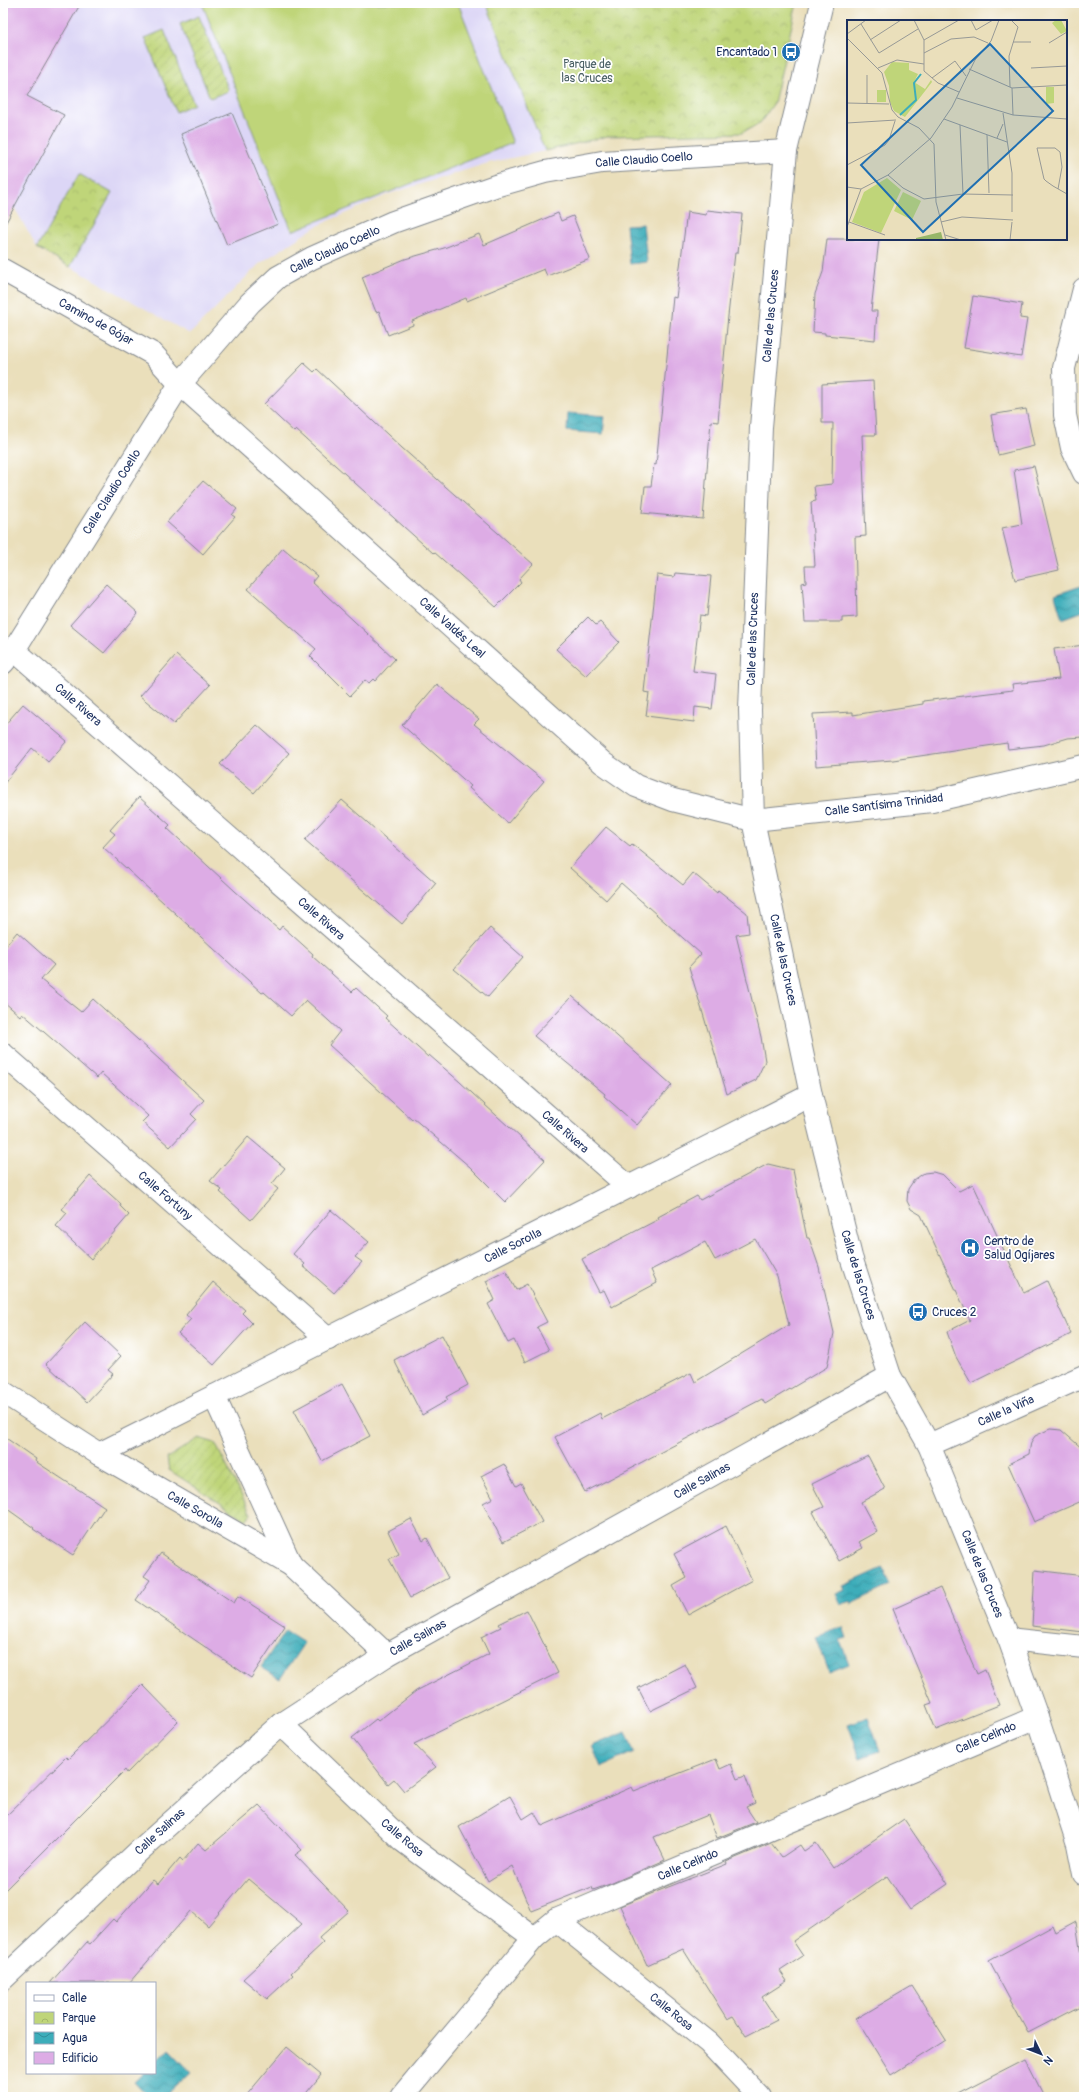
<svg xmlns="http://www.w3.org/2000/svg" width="1087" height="2100" viewBox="0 0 1087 2100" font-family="Pangolin,sans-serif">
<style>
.built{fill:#dcd6f6}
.grass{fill:#bfd579;stroke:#6d826c}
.park{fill:url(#park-crowns);stroke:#6d826c}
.garden{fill:url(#garden-furrows);stroke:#6d826c}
.water{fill:url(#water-waves);stroke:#2c6e8c}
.building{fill:#ddace5}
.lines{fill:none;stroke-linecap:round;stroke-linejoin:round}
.minor-casing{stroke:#82878c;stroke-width:24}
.minor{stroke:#fff;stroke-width:22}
.labels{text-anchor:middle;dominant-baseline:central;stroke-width:3.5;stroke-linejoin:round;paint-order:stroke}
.poi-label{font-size:12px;fill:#1b2f5e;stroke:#fff;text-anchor:start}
.park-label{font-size:12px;fill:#4c6166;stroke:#fff}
.street-label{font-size:12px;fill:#1b2f5e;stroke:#fff}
.inset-river{fill:none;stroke:#3dadba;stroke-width:2}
.inset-road{fill:none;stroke:#979996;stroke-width:1}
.view{fill:#1f6fb2;fill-opacity:0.15;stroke:#1f6fb2;stroke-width:2}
.inset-edge{fill:none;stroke:#1b2f5e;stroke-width:2}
</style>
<defs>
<pattern id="park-crowns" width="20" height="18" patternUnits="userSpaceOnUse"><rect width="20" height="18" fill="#bfd579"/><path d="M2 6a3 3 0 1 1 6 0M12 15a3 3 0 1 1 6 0" fill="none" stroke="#a4b76b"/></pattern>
<pattern id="garden-furrows" width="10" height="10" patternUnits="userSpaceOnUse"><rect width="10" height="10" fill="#bfd579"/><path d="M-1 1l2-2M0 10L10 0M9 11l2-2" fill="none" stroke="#a4b76b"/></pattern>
<pattern id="water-waves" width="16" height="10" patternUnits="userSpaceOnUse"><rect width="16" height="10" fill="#3dadba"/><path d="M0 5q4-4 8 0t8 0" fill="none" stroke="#328d9a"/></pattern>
</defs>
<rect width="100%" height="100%" fill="#fff"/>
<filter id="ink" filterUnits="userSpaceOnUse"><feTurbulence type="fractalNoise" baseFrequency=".025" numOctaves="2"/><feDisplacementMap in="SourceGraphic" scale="8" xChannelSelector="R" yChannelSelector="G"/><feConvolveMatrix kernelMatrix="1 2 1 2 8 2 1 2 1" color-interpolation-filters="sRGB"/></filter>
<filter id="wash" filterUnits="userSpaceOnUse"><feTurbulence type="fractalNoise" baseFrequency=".012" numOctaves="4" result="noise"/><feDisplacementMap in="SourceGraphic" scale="16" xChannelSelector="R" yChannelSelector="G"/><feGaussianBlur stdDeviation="0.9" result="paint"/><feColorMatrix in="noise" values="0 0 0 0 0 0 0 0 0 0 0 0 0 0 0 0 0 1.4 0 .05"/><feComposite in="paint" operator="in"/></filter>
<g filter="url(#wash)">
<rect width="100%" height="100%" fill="#eadfbb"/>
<!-- built -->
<polygon class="built" points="3,3 486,3 545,151 488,163 389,194 315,227 259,264 190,334 37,248 12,203"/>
<!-- grass -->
<polygon class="grass" points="202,3 458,3 513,143 292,231"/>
<!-- park -->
<g class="park">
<polygon points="486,3 797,3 774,103 760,123 742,133 608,136 545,151"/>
<polygon points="79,174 112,193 70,267 37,248"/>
</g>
<!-- garden -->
<g class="garden">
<polygon points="199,16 229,91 210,98 180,24"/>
<polygon points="164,30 194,104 176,112 145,38"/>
<polygon points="199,1438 215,1443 251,1514 246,1520 169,1470 167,1458"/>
</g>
<!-- water -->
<g class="water">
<polygon points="643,224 647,262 630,264 626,225"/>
<polygon points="568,413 605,416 603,434 567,431"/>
<polygon points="1084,585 1084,611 1062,619 1055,595"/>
<polygon points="883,1568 891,1585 851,1604 850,1601 841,1605 836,1594 845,1590 843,1586"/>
<polygon points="843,1627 847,1638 840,1640 849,1664 829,1672 816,1637"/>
<polygon points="285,1631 304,1643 280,1679 261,1667"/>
<polygon points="868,1717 880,1751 860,1758 848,1724"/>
<polygon points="626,1732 634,1752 601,1767 592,1746"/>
<polygon points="169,2049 191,2072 164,2097 148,2097 134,2082 143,2073 155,2073 155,2062"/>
</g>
<g id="blocks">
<!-- building -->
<g class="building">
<polygon points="3,3 81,3 27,96 64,115 3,228"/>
<polygon points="232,113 278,224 227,245 181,134"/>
<polygon points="707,210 742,214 738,253 735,253 728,316 718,422 711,421 703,519 642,513 645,486 651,486 654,464 656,465 673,297 676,298 687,212 706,215"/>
<polygon points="558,213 561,221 573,216 590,259 547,276 544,269 467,301 466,298 412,321 413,325 388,335 379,311 376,312 362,277 405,259 444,248 479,234 484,245"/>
<polygon points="827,239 879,239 871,311 877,311 875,340 825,335 825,333 813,332 815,294 823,272"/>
<polygon points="973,296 1022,304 1020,318 1027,319 1021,357 964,348"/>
<polygon points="304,363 314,372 317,369 402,448 533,564 519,579 521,582 496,607 434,552 433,553 296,430 294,432 264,404"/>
<polygon points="873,381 876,435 862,435 866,536 855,537 857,617 842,618 842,622 805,622 802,583 806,582 805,566 815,566 811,502 816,501 814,486 832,484 833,423 822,423 822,384"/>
<polygon points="1026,409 1034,446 998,455 991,415"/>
<polygon points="1034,466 1059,570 1015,580 1002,528 1022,524 1014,470"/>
<polygon points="203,481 237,509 232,515 235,517 203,554 167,522"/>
<polygon points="283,548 317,576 312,582 395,659 375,681 373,679 369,683 365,680 350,696 310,656 316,649 248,589"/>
<polygon points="675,573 711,576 707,616 700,615 693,671 716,674 712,709 695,707 694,722 646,716 649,693 644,692 657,575 674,577"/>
<polygon points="106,584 138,613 104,653 70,625"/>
<polygon points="588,617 596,625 600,622 619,642 586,676 556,649"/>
<polygon points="1084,645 1084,737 1067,738 1044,745 1008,749 1007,743 893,760 816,766 813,714 853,712 853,715 923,704 923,701 1013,690 1012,684 1059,679 1054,649"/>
<polygon points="176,655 210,685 174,724 140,696"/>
<polygon points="437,684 479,719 474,724 544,781 508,823 469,788 471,786 402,725"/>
<polygon points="23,704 67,741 48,762 32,748 3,785 3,727"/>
<polygon points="257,725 289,753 254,793 220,764"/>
<polygon points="139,797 170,825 167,828 235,891 279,930 282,926 313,954 312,956 352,992 356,988 387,1016 385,1018 428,1057 429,1055 460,1082 545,1160 505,1202 470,1167 413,1118 412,1120 329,1045 340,1031 306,1000 291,1016 264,992 262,993 103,847 115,834 110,830"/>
<polygon points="342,800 436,883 402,924 305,840"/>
<polygon points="606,827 630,846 632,844 683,885 693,873 717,893 718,890 747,913 749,933 736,935 761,1037 765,1061 756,1080 727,1094 689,967 701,954 621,883 606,900 570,868"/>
<polygon points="490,928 523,957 488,997 454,969"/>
<polygon points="17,932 54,965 41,980 81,1012 93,999 204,1100 191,1114 196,1119 170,1147 142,1122 148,1116 101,1073 97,1078 22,1013 20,1016 3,1001 3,949"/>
<polygon points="572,996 672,1085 637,1125 604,1096 605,1094 534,1036"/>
<polygon points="248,1137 285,1168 272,1184 278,1189 251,1220 220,1192 222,1190 210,1181"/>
<polygon points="768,1164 793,1170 807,1238 809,1238 819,1267 834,1333 827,1367 765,1404 762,1399 585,1492 555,1437 600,1413 602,1419 691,1373 695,1382 789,1325 777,1276 755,1239 715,1260 705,1242 651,1270 657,1283 612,1307 604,1290 599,1292 582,1259 659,1219 658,1217 697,1196 700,1200"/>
<polygon points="933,1172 943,1175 959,1191 973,1184 1024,1293 1047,1281 1071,1334 971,1383 956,1357 947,1332 970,1320 921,1215 911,1209 907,1201 908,1189 914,1180 924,1173"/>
<polygon points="90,1176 121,1204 120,1206 129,1215 91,1259 56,1226 67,1213 62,1209"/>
<polygon points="331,1210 369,1242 355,1257 362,1262 334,1293 303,1266 305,1264 293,1254"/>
<polygon points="506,1271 516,1290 527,1284 547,1322 537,1327 549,1350 525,1362 514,1340 508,1343 488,1304 495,1300 486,1281"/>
<polygon points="213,1282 245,1310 242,1313 252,1323 214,1365 178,1333 191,1319 186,1315"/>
<polygon points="85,1322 121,1356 108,1370 113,1374 87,1402 46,1364"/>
<polygon points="442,1335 468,1385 446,1397 448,1400 422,1415 394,1360"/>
<polygon points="342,1384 370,1436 322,1461 294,1410"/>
<polygon points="1050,1429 1061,1430 1084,1450 1084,1500 1034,1522 1008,1464 1029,1454 1031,1442 1035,1436"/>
<polygon points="3,1436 36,1459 35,1461 105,1507 73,1555 33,1529 34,1528 3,1506"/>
<polygon points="868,1456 885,1489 861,1502 877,1532 859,1542 863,1548 839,1561 813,1512 824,1507 812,1484"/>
<polygon points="504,1464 516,1486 521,1483 542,1522 503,1542 483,1503 493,1498 481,1476"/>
<polygon points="411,1519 423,1541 427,1538 448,1578 410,1598 389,1559 399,1554 388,1531"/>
<polygon points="726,1526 752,1580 688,1615 673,1586 687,1578 674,1554"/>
<polygon points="161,1553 234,1603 238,1596 285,1626 251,1678 136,1600 150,1580 144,1576"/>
<polygon points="1035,1570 1084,1576 1084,1632 1032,1626"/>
<polygon points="940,1588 977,1674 985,1670 999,1705 936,1730 926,1705 932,1703 893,1609"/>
<polygon points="527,1610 558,1673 414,1744 436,1767 404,1791 394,1779 388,1784 352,1738 376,1719 378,1721 416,1691 489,1654 481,1637 501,1627 499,1624"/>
<polygon points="685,1664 697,1688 650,1711 638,1688"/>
<polygon points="143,1685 178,1721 127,1773 125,1770 3,1892 3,1819 66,1757 68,1759"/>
<polygon points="716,1759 720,1769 731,1764 737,1779 745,1776 755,1803 746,1807 756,1822 717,1838 708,1815 654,1837 665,1860 610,1884 593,1890 592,1887 531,1911 512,1866 488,1881 459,1827 510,1796 523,1819 534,1812 542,1826 632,1787 634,1791"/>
<polygon points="259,1805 302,1850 295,1855 349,1911 319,1938 323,1943 291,1973 293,1975 267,1999 243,1979 302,1924 248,1879 208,1926 191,1911 129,1983 50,1983 87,1942 90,1944 113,1919 116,1922 153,1880 158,1884 180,1858 183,1861 198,1843 206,1850"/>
<polygon points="904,1819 948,1884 910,1910 887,1876 793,1941 803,1956 780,1971 787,1981 762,1997 777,2020 746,2036 733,2016 727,2019 683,1949 647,1965 620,1906 727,1864 726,1862 771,1843 782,1857 800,1845 804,1851 816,1843 833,1868"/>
<polygon points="1076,1922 1084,1976 1084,2004 1028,2033 989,1961 1053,1926 1056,1933"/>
<polygon points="912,1986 946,2040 891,2075 856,2019"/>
<polygon points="287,2047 321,2075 303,2097 245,2097"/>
<polygon points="1025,2060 1044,2097 953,2097"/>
</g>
</g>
</g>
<g filter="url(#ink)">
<use href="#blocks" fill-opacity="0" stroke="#82878c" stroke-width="1"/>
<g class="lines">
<!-- minor casing -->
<g class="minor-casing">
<g id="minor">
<polyline points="822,3 786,151 761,427 750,710 753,820 811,1095 851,1257 890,1376 929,1445 1009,1639 1037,1717 1078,1844 1084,1874"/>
<polyline points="3,270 153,354 180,384 603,763 636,786 673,800 753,820 932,801 1084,766"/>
<polyline points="1084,289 1064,368 1065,415 1072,448 1084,473"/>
<polyline points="14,650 629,1187"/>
<polyline points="3,663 14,650 180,384 250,303 278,277 312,258 393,222 495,186 545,172 602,162 786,151"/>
<polyline points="3,1054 328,1339"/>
<polyline points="3,1392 99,1454 291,1565 387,1655"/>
<polyline points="214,1396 291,1565"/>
<polyline points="929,1445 1084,1376"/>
<polyline points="99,1454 811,1095"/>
<polyline points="1009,1639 1084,1647"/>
<polyline points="281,1724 403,1841 534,1938"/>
<polyline points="556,1920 709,2043 760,2097"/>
<polyline points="3,1979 139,1851 281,1724 387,1655 890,1376"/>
<polyline points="401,2097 534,1938 556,1920 1037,1717"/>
</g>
</g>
<!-- minor -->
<use href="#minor" class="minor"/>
</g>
</g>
<!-- icons -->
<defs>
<g id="bus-disc" transform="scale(1)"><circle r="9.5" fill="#1f6fb2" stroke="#fff"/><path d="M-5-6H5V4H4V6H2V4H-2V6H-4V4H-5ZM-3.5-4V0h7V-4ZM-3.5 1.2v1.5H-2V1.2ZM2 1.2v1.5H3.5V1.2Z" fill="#fff"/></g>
<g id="hospital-disc" transform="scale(1)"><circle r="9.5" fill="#1f6fb2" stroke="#fff"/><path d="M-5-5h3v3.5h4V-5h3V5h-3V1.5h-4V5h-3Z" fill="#fff"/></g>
</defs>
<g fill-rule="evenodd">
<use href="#bus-disc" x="791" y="52"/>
<use href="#hospital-disc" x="970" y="1248"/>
<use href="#bus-disc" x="918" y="1312"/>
</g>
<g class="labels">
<!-- poi labels -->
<g class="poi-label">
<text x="777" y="52" text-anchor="end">Encantado 1</text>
<text x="984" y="1241">Centro de<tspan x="984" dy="14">Salud Ogíjares</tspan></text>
<text x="932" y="1312">Cruces 2</text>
</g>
<!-- park labels -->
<g class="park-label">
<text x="587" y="64">Parque de<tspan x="587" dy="14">las Cruces</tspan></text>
</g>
<!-- street labels -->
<g class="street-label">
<text transform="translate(644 160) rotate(-4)">Calle Claudio Coello</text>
<text transform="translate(335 250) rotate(-25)">Calle Claudio Coello</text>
<text transform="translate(771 316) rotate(-85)">Calle de las Cruces</text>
<text transform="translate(96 322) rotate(29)">Camino de Gójar</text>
<text transform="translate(112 492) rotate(-58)">Calle Claudio Coello</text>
<text transform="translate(452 628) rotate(42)">Calle Valdés Leal</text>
<text transform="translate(753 639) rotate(-88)">Calle de las Cruces</text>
<text transform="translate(78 705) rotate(41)">Calle Rivera</text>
<text transform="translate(884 805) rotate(-7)">Calle Santísima Trinidad</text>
<text transform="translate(321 919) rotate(41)">Calle Rivera</text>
<text transform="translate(783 960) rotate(78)">Calle de las Cruces</text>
<text transform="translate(565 1132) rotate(41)">Calle Rivera</text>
<text transform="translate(165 1196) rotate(41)">Calle Fortuny</text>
<text transform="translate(513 1246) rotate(-27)">Calle Sorolla</text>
<text transform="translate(858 1275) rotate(73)">Calle de las Cruces</text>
<text transform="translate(1006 1411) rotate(-24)">Calle la Viña</text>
<text transform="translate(702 1481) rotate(-29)">Calle Salinas</text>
<text transform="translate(195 1510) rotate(30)">Calle Sorolla</text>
<text transform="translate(982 1574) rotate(68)">Calle de las Cruces</text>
<text transform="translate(418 1638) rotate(-29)">Calle Salinas</text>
<text transform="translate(986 1738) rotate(-23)">Calle Celindo</text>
<text transform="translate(160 1832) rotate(-42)">Calle Salinas</text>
<text transform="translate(402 1838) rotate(40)">Calle Rosa</text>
<text transform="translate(688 1865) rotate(-23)">Calle Celindo</text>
<text transform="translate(671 2012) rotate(39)">Calle Rosa</text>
</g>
</g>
<!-- overview -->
<g transform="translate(847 20)">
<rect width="220" height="220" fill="#eadfbb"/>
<path d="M 209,0 L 214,0 L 220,11 L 214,14 L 205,3 ZM 45,42 L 62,43 L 62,50 L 71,54 L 67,62 L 78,69 L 84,60 L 85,62 L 58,97 L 47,91 L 43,82 L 42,66 L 37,52 ZM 199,67 L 207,67 L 207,83 L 199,84 ZM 56,172 L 74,181 L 65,200 L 47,191 Z" fill="#bfd579"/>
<path d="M 94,212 L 96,220 L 69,220 L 69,218 Z" fill="#97b669"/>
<path d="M 30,70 L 39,70 L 39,82 L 30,82 ZM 40,158 L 54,170 L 34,213 L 5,202 L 17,172 Z" fill="#bfd579"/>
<path class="inset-river" d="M 53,95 L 69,80 L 67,63 L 74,54"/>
<path class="inset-road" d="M 67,0 L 77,20 L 77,51 L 91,63 L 112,72M 124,0 L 129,10 L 146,0M 14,4 L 32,33 L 71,9M 0,14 L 19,0M 0,18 L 35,53 L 45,90 L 51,97 L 72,108 L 87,124 L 89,182 L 99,220M 23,20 L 54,0M 77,20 L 112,0M 166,22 L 184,22M 202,23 L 220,12M 77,33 L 104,19 L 127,17 L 141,23M 31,48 L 50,40 L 77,44M 184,48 L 220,46M 122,49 L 165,68 L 220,65M 20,55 L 20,84M 85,58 L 108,41 L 119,56M 163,67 L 162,36 L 171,7 L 164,0M 165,68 L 166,95M 110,78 L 166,95 L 220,99M 0,83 L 42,84M 156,93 L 165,153 L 165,192M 97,99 L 160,122M 0,103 L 49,100M 113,105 L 116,174M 140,115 L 142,173M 150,118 L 156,104M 0,145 L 38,125 L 42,120 L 48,101M 41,155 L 56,168 L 77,179 L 116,174 L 166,175M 0,167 L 14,169 L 41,155 L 84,118 L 105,87 L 128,40 L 144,21 L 152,0M 211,169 L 215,147 L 213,132 L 208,128 L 190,128 L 197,159 L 199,161 L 206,166 L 220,174M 2,202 L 38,215M 94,202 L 115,197 L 166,200M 0,207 L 14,169M 98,215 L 114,220 L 147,220M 163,220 L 165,202"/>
<path class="view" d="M 143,24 L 206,91 L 76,212 L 14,145 Z"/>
<rect width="220" height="220" class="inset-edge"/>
</g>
<!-- margin -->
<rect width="1087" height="2100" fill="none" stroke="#fff" stroke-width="16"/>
<!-- legend -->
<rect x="26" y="1982" width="130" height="92" fill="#ffffff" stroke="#a4acbf"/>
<rect x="34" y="1995" width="20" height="6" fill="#ffffff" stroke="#a4acbf"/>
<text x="62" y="2002" font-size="12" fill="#1b2f5e">Calle</text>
<rect x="34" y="2012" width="20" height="12" fill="url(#park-crowns)" stroke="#a4acbf"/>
<text x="62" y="2022" font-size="12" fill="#1b2f5e">Parque</text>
<rect x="34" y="2032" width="20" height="12" fill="url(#water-waves)" stroke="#a4acbf"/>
<text x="62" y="2042" font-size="12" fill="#1b2f5e">Agua</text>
<rect x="34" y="2052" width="20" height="12" fill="#ddace5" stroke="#a4acbf"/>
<text x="62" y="2062" font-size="12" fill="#1b2f5e">Edificio</text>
<!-- north arrow -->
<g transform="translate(1041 2054) rotate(133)" stroke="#ffffff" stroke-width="3" paint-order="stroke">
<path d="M0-3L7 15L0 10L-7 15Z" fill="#1b2f5e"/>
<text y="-6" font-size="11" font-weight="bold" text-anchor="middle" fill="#1b2f5e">N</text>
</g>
</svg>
